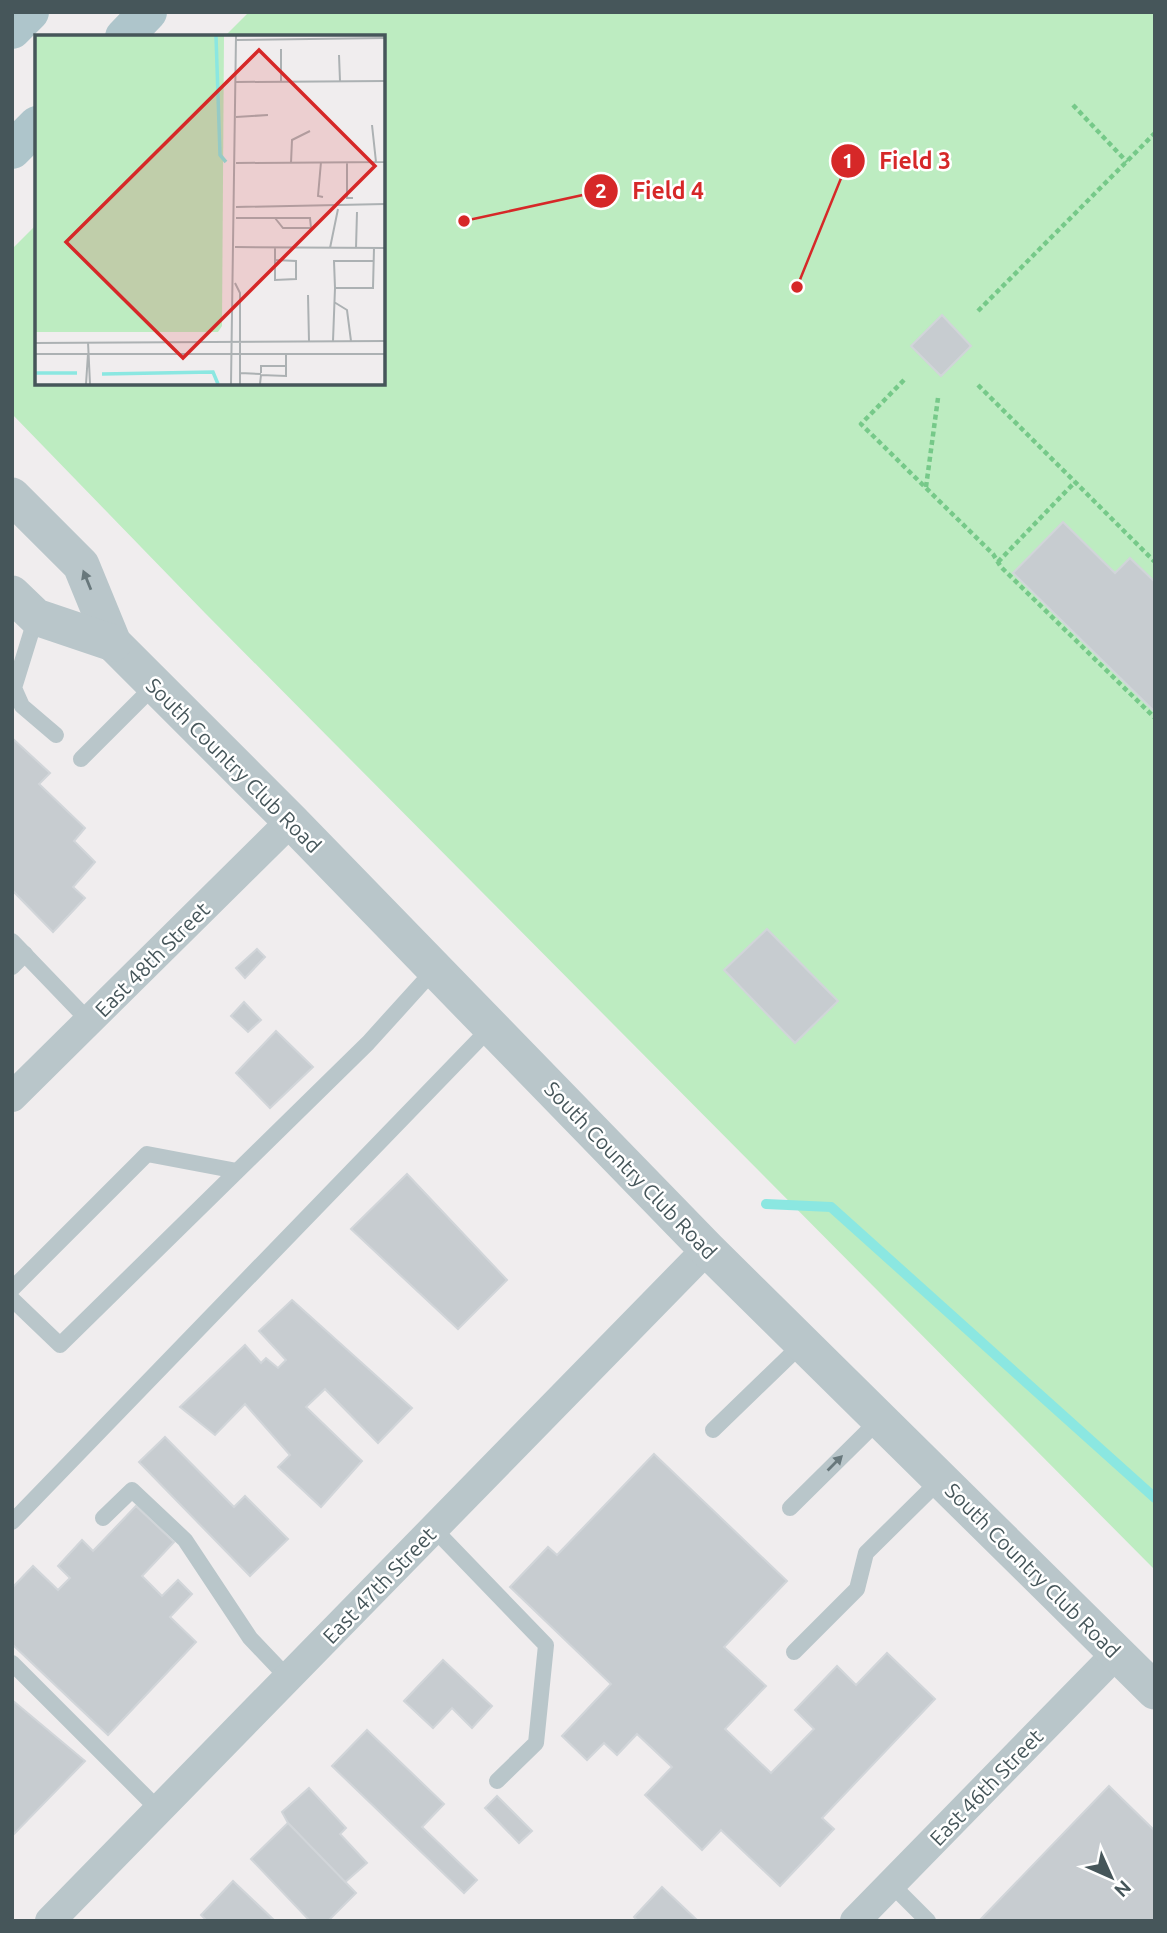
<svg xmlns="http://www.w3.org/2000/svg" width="1167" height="1933" viewBox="0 0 1167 1933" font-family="Ubuntu,sans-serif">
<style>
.green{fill:#bdecc1}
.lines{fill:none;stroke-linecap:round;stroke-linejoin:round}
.stream{stroke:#8be7e1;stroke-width:10}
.building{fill:#c7ccd0;stroke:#d1d5d9;stroke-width:2}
.path{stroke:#76c989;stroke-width:4.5;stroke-dasharray:5 3.5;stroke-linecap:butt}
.service{stroke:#b9c6ca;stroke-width:16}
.minor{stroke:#b9c6ca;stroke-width:30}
.tertiary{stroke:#b9c6ca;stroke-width:37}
.primary{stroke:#aec5cb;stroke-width:38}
.oneway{fill:#68787c}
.labels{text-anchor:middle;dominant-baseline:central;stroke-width:5;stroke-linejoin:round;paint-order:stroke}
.street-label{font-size:21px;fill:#46565a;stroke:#fff}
.inset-river{fill:none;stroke:#8be7e1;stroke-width:3.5}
.inset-road{fill:none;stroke:#acb1b3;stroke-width:2}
.view{fill:#d62828;fill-opacity:0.15;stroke:#d62828;stroke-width:3.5}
.inset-edge{fill:none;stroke:#46565a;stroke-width:3.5}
.leader{fill:none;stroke:#d62828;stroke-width:2.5}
.callout-dot{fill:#d62828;stroke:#fff;stroke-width:2.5}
.mark-label{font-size:21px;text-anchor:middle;font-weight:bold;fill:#fff}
.callout-label{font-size:23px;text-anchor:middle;font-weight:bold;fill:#d62828;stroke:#fff;stroke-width:5;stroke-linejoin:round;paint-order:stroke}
</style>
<rect width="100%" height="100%" fill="#f0edee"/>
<!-- green -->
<polygon class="green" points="249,12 1155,12 1155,1570 205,613 12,414 12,249 37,224 37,383 383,383 383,37 224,37"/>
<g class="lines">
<!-- stream -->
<polyline class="stream" points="766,1204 831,1207 1155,1498"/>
</g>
<!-- building -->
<g class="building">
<polygon points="942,315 971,346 941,376 911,346"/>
<polygon points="1063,522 1115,573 1130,558 1155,582 1155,712 1013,573"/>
<polygon points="12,738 50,773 39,784 85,828 74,841 95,862 73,887 85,898 53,932 12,890"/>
<polygon points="767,929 838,1001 795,1043 724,970"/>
<polygon points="257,949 265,957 245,978 236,968"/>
<polygon points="244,1002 261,1020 248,1032 231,1016"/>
<polygon points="276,1031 313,1067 270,1108 236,1073"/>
<polygon points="407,1174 507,1280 458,1329 351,1229"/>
<polygon points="292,1300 412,1408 378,1443 325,1389 306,1407 362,1461 321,1507 278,1467 290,1455 245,1404 215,1435 180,1407 245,1345 261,1363 266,1358 278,1368 286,1360 259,1331"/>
<polygon points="165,1437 234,1507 245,1496 288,1539 250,1576 139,1462"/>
<polygon points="654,1454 787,1581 724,1647 766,1686 725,1729 771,1773 814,1729 795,1710 837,1666 856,1685 887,1653 935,1699 822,1818 834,1829 780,1886 721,1830 702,1850 645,1795 672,1767 637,1734 617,1755 604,1743 587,1760 562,1736 611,1684 510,1587 548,1547 557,1555"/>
<polygon points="136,1506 174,1542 142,1576 162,1596 178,1580 192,1594 170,1617 196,1642 108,1735 12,1644 12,1588 33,1566 58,1590 70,1578 58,1566 82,1540 93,1551"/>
<polygon points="443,1660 492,1706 472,1728 452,1708 433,1728 404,1701"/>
<polygon points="12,1700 85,1761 12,1836"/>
<polygon points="367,1730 444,1804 422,1827 477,1880 464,1893 332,1766"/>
<polygon points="1109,1786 1155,1831 1155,1921 979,1921"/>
<polygon points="309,1788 346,1828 340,1834 367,1863 344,1883 288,1823 282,1812"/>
<polygon points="497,1796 532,1831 519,1843 485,1808"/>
<polygon points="288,1823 356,1893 328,1921 310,1921 251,1859"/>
<polygon points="233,1881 275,1921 207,1921 201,1915"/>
<polygon points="662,1887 698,1921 638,1921 634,1917"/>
</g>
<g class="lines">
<!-- path -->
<g class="path">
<polyline points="1073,105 1127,162"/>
<polyline points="978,311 1155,133"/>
<polyline points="904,380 861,424 993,554 1001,567 1155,718"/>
<polyline points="978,385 1155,562"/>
<polyline points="926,487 938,398"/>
<polyline points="998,562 1075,482"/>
</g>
<!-- service -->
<g class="service">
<polyline points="36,617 14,688 22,706 56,735"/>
<polyline points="81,759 155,685"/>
<polyline points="12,941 89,1021"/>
<polyline points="12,967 25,954"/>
<polyline points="12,1289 147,1154 237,1171"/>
<polyline points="12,1299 60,1345 368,1043 435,969"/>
<polyline points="713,1430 803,1343"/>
<polyline points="790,1508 880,1419"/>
<polyline points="103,1518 132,1490 185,1540 250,1638 288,1678"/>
<polyline points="12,1522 491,1027"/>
<polyline points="434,1529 546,1645 536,1743 497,1781"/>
<polyline points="794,1652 857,1589 866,1553 941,1479"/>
<polyline points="12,1663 159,1810"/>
<polyline points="891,1884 928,1921"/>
</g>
<!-- minor -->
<g class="minor">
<polyline points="12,1097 291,821"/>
<polyline points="50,1921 707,1249"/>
<polyline points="855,1921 1117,1653"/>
</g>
<!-- tertiary -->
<g class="tertiary">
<polyline points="12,496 81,565 113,643 291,821 707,1249 1155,1691"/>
<polyline points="12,594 36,617 113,643"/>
</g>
<!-- primary -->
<g class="primary">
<polyline points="12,30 30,12"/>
<polyline points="124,37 148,12"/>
<polyline points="12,150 37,125"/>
</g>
</g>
<!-- one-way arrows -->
<defs><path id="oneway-solid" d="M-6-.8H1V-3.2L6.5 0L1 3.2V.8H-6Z" transform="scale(1.75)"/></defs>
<g class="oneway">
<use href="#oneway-solid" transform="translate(87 580) rotate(-112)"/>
<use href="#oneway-solid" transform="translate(835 1463) rotate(-45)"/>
</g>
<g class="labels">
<!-- street labels -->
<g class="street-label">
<text transform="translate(234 765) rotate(45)">South Country Club Road</text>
<text transform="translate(152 959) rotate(-45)">East 48th Street</text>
<text transform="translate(631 1170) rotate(46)">South Country Club Road</text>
<text transform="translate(1033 1570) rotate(45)">South Country Club Road</text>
<text transform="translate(379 1585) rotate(-46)">East 47th Street</text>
<text transform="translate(986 1787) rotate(-46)">East 46th Street</text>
</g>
</g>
<!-- overview -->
<g transform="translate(35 35)">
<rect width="350" height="350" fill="#f0edee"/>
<path d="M 0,1 L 189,1 L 187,291 L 183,297 L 0,297 Z" fill="#bdecc1"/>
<path class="inset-river" d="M 181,1 L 185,120 L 191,127M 0,338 L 42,338M 67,339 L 178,337 L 183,349"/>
<path class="inset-road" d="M 201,5 L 350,3M 246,14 L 246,47M 304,20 L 305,46M 201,47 L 350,46M 201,82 L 233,80M 337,90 L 341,127M 350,91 L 350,127M 286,127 L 283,161 L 288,162M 312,127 L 312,163 L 318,163M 201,128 L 350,127M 256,128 L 257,105 L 275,96M 201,172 L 350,169M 201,183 L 275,183 L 276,193 L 248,193 L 240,183M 200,212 L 350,213M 295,213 L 303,174M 321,213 L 322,177M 240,225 L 261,226 L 261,244 L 240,245 L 240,212M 200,248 L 205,258 L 205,349M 300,253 L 299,226 L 339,226M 273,260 L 274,306M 299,267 L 312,275 L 316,306M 298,306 L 300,253 L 338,253 L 339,213M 53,307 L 55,349M 0,308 L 350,306M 0,319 L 350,319M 205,338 L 226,339M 226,338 L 226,331 L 252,331M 51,349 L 53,319M 196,349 L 201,1M 225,349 L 226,340 L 251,341 L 251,318"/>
<path class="view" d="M 224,15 L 340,131 L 148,323 L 31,207 Z"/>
<rect width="350" height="350" class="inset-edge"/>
</g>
<!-- callouts -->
<path class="leader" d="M797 287L848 161M464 221L601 191"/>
<g class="callout-dot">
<circle cx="797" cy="287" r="7"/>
<circle cx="464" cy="221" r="7"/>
<circle cx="848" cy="161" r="18"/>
<circle cx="601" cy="191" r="18"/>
</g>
<g class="mark-label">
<text x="848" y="168">1</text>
<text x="601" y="198">2</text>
</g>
<g class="callout-label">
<text x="915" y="169">Field 3</text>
<text x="668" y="199">Field 4</text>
</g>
<!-- border -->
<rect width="1167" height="1933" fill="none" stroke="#46565a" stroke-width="28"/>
<!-- north arrow -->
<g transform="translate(1111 1877) rotate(135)" stroke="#ffffff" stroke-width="5" paint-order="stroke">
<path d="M0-5L12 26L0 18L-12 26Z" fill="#46565a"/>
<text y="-10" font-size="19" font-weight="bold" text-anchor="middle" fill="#46565a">N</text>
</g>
</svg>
